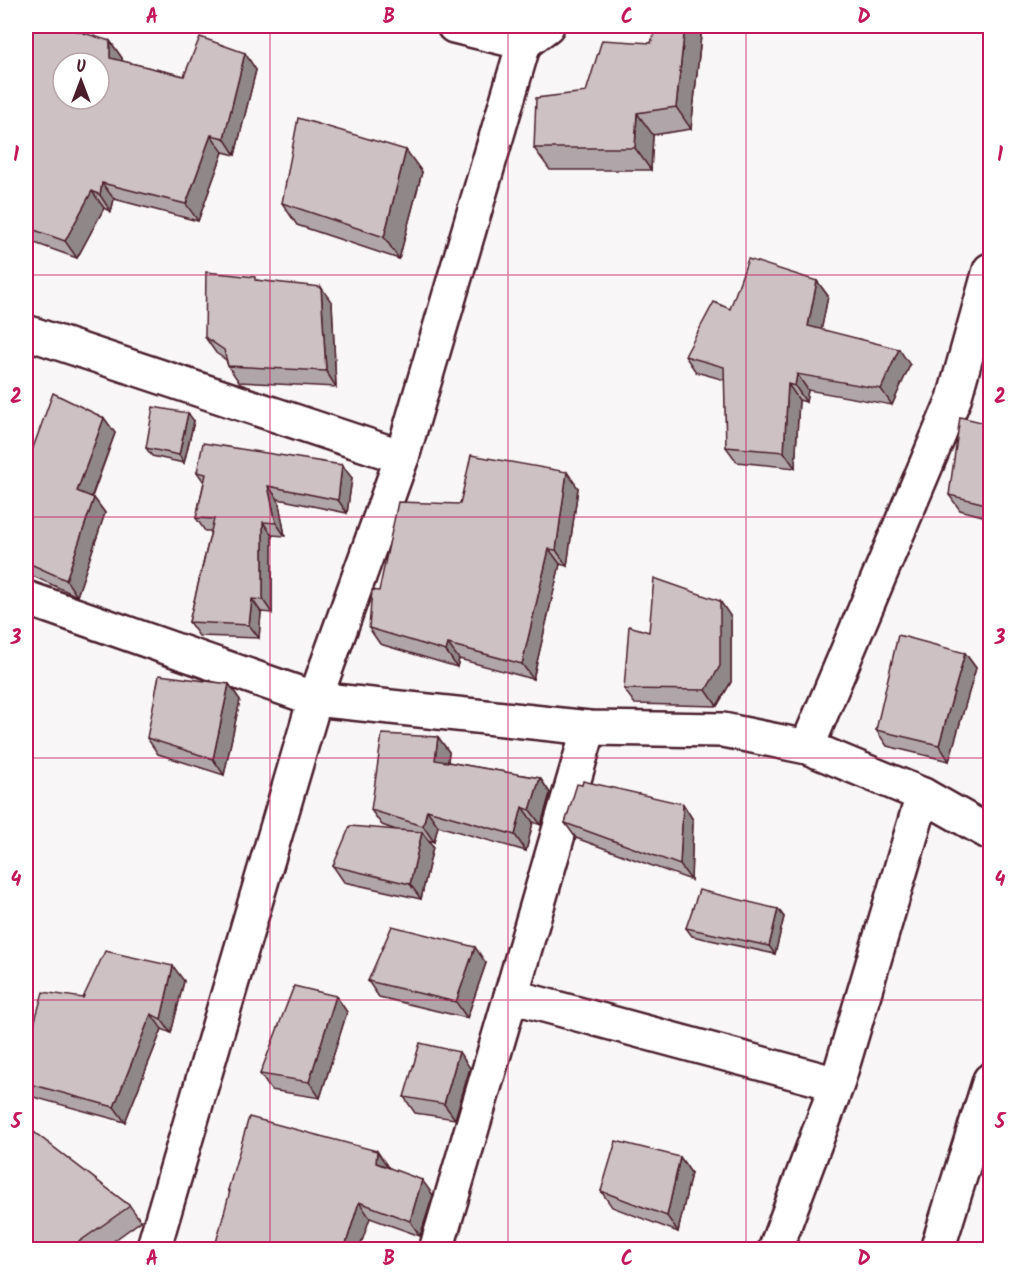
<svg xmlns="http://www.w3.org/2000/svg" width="1016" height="1275" viewBox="0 0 1016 1275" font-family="Kalam,sans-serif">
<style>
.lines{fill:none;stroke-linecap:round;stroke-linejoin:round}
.minor-casing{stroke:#4a1f2b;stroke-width:38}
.minor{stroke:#fff;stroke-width:33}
.wall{fill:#b0a6a9;stroke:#4a1f2b;stroke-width:1.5}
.shaded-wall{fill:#908789;stroke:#4a1f2b;stroke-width:1.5}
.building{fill:#cdc1c4;stroke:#4a1f2b;stroke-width:1.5;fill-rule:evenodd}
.grid{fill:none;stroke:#c2185b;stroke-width:1.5;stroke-opacity:0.55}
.neatline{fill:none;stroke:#c2185b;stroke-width:2}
.grid-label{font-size:20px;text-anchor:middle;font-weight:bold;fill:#c2185b}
</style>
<rect width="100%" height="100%" fill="#f8f6f7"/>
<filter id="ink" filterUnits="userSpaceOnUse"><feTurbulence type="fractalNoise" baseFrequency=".0167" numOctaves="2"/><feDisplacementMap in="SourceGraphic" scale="12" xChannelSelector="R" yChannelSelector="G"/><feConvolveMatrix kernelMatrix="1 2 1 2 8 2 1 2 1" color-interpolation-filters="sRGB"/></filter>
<g filter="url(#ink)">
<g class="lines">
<!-- minor casing -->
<g class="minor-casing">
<g id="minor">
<polyline points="454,26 524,43 547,26"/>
<polyline points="26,332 402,457"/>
<polyline points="26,598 315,699 589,728 723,730 807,747 923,795 990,833"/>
<polyline points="589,728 511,996 837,1084"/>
<polyline points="807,747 954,399 990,270"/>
<polyline points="153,1250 315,699 402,457 524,43"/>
<polyline points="436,1250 511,996"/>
<polyline points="775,1250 837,1084 923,795"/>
<polyline points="937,1250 990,1080"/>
</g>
</g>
<!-- minor -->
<use href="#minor" class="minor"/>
</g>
<!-- wall -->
<g class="wall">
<polygon points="26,26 110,41 122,58 122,61 184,76 256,70 235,155 223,152 198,221 114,199 111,212 104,208 77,258 26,240"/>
<polygon points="657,26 702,26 691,129 653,135 651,170 550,170 534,148 651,43"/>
<polygon points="763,26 873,26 873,27 764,27"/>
<polygon points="422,172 399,259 297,225 282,203"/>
<polygon points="257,280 332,303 336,387 239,382 228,366 226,360 216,353 205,337"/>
<polygon points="817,281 828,296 821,330 910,365 892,405 808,390 806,402 799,400 795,468 737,462 726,447 725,380 696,372 685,356 730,309"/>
<polygon points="104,418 115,433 92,497 94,498 105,513 77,596 26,573 26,467"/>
<polygon points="194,421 184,463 152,456 146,448"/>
<polygon points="990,424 990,518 960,510 949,495"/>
<polygon points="197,472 352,478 347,513 278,499 285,536 272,535 272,613 261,612 259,638 199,636 189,622 211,531 205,531 196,518 204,482"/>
<polygon points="578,488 567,566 560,564 533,679 459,659 457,667 380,644 369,628 379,591 460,504"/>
<polygon points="731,617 731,682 717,706 635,704 624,689 649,632"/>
<polygon points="965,653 976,668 949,761 887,746 876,730"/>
<polygon points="229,684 240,700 224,775 158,754 147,738"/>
<polygon points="438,737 449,752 448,762 540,778 550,793 541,825 533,822 526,851 438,826 434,842 428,840 433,847 421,899 344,882 333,866 396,830 382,825 371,810"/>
<polygon points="683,804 693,820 691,880 576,838 565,823"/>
<polygon points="778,909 784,917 775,954 692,936 686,928"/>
<polygon points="486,963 467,1018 379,997 368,981"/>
<polygon points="184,981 171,1033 162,1029 125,1122 26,1095 26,1042 29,1042 83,998"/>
<polygon points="336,996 347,1012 320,1098 271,1090 260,1074"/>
<polygon points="470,1068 455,1119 415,1113 404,1097"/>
<polygon points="26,1126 130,1206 141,1221 101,1250 26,1250"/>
<polygon points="680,1157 691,1173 678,1232 612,1207 601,1191"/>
<polygon points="388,1167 433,1195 420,1236 370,1218 230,1193 228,1190"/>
</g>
<!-- shaded-wall -->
<g class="shaded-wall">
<polygon points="685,26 702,26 691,129 676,107"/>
<polygon points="110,41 122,58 122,75 110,58"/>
<polygon points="245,53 256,70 235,155 224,138"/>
<polygon points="637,113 653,135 651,170 635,148"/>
<polygon points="211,135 223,152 198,221 186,204"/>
<polygon points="406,150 422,172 399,259 384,237"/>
<polygon points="102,183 114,199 111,212 100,195"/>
<polygon points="92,191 104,208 77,258 65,241"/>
<polygon points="817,281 828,296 819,342 808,326"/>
<polygon points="321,287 332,303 336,387 326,371"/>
<polygon points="899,349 910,365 892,405 881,389"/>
<polygon points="797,374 808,390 806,402 795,386"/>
<polygon points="788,384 799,400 795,468 784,452"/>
<polygon points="188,413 194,421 184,463 179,455"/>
<polygon points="104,418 115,433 88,506 77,491"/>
<polygon points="342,465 352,478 347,513 338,500"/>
<polygon points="567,472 578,488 567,566 556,550"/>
<polygon points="268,486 278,499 285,536 276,523"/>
<polygon points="94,498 105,513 77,596 66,580"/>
<polygon points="263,522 272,535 272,613 263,600"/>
<polygon points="549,549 560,564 533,679 522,664"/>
<polygon points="252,599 261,612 259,638 249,625"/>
<polygon points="720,601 731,617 731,682 717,706 706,690"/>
<polygon points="448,644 459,659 457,667 446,651"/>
<polygon points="965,653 976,668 949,761 939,745"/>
<polygon points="229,684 240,700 224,775 213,759"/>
<polygon points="438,737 449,752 446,776 435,760"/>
<polygon points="540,778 550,793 541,825 530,810"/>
<polygon points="683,804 693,820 691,880 680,865"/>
<polygon points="522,807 533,822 526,851 515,835"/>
<polygon points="427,810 438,826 434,842 423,826"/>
<polygon points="422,832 433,847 421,899 410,884"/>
<polygon points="778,909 784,917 775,954 769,946"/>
<polygon points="475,947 486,963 467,1018 456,1002"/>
<polygon points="173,966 184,981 171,1033 161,1019"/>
<polygon points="336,996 347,1012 320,1098 309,1082"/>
<polygon points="151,1014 162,1029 125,1122 114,1107"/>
<polygon points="459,1052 470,1068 455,1119 444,1104"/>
<polygon points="377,1151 388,1167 376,1163"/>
<polygon points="680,1157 691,1173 678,1232 667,1216"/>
<polygon points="422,1180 433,1195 420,1236 410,1221"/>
<polygon points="359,1202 370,1218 359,1250 344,1250"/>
</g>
<!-- building -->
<g class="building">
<path d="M 26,26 L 61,26 L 110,41 L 110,58 L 184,76 L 200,37 L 245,53 L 224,138 L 211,135 L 186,204 L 102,183 L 100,195 L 92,191 L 65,241 L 26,227 ZM 63,63 L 99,63 L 99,99 L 63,99 Z"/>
<polygon points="657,26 685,26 676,107 637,113 635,148 534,148 536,98 586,92 602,40 651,43"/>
<polygon points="298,118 406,150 384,237 282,203"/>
<polygon points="748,259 817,281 808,326 899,349 881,389 797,374 795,386 788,384 784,452 726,447 724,367 685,356 714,302 730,309"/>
<polygon points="206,272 255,277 255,280 321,287 326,371 228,366 224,350 205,337"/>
<polygon points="53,393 104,418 77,491 94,498 66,580 26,562 26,467"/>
<polygon points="153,407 188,413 179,455 146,448"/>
<polygon points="960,417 990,424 990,505 949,495"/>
<polygon points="203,443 342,465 338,500 268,486 276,523 263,522 263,600 252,599 249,625 189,622 214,519 196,518 206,474 197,472"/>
<polygon points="471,455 567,472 556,550 549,549 522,664 448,644 446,651 369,628 372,590 379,591 398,502 460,504"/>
<polygon points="654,578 720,601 720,666 706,690 624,689 629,626 649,632"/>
<polygon points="898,635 965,653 939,745 876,730"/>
<polygon points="159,675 229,684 213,759 147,738"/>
<polygon points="382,734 438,737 435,760 540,778 530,810 522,807 515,835 427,810 423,826 371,810"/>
<polygon points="583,781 683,804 680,865 565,823 577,784 582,785"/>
<polygon points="350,826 422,832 410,884 333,866"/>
<polygon points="699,890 778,909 769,946 686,928"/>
<polygon points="392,926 475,947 456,1002 368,981"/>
<polygon points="105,951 173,966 161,1019 151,1014 114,1107 26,1083 26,1042 29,1042 43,992 83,998"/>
<polygon points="294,986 336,996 309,1082 260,1074"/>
<polygon points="420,1043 459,1052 444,1104 404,1097"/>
<polygon points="249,1117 377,1151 376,1163 422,1180 410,1221 359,1202 344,1250 214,1250 230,1191 228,1190"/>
<polygon points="26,1126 130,1206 76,1244 85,1250 26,1250 26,1213 29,1206 26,1204"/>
<polygon points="616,1141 680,1157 667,1216 601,1191"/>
</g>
</g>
<!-- grid -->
<path class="grid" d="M 270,26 L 270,1250M 508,26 L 508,1250M 746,26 L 746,1250M 26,275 L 990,275M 26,517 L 990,517M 26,758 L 990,758M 26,1000 L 990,1000"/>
<!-- margin -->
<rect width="1016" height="1275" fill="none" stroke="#fff" stroke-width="66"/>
<!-- north arrow -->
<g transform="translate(81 81)"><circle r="28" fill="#ffffff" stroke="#b7a5aa" stroke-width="1.5"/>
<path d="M0-4.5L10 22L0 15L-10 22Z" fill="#4a1f2b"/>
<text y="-9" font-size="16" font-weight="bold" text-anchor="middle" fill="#4a1f2b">U</text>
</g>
<rect x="33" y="33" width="950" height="1209" class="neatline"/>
<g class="grid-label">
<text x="152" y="23">A</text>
<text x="389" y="23">B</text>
<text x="627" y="23">C</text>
<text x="864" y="23">D</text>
<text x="16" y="161">1</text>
<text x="1000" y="161">1</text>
<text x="16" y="403">2</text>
<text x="1000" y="403">2</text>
<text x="16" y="644">3</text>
<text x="1000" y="644">3</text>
<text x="16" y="886">4</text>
<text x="1000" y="886">4</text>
<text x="16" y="1128">5</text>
<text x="1000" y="1128">5</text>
<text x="152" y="1265">A</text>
<text x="389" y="1265">B</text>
<text x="627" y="1265">C</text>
<text x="864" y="1265">D</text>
</g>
</svg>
